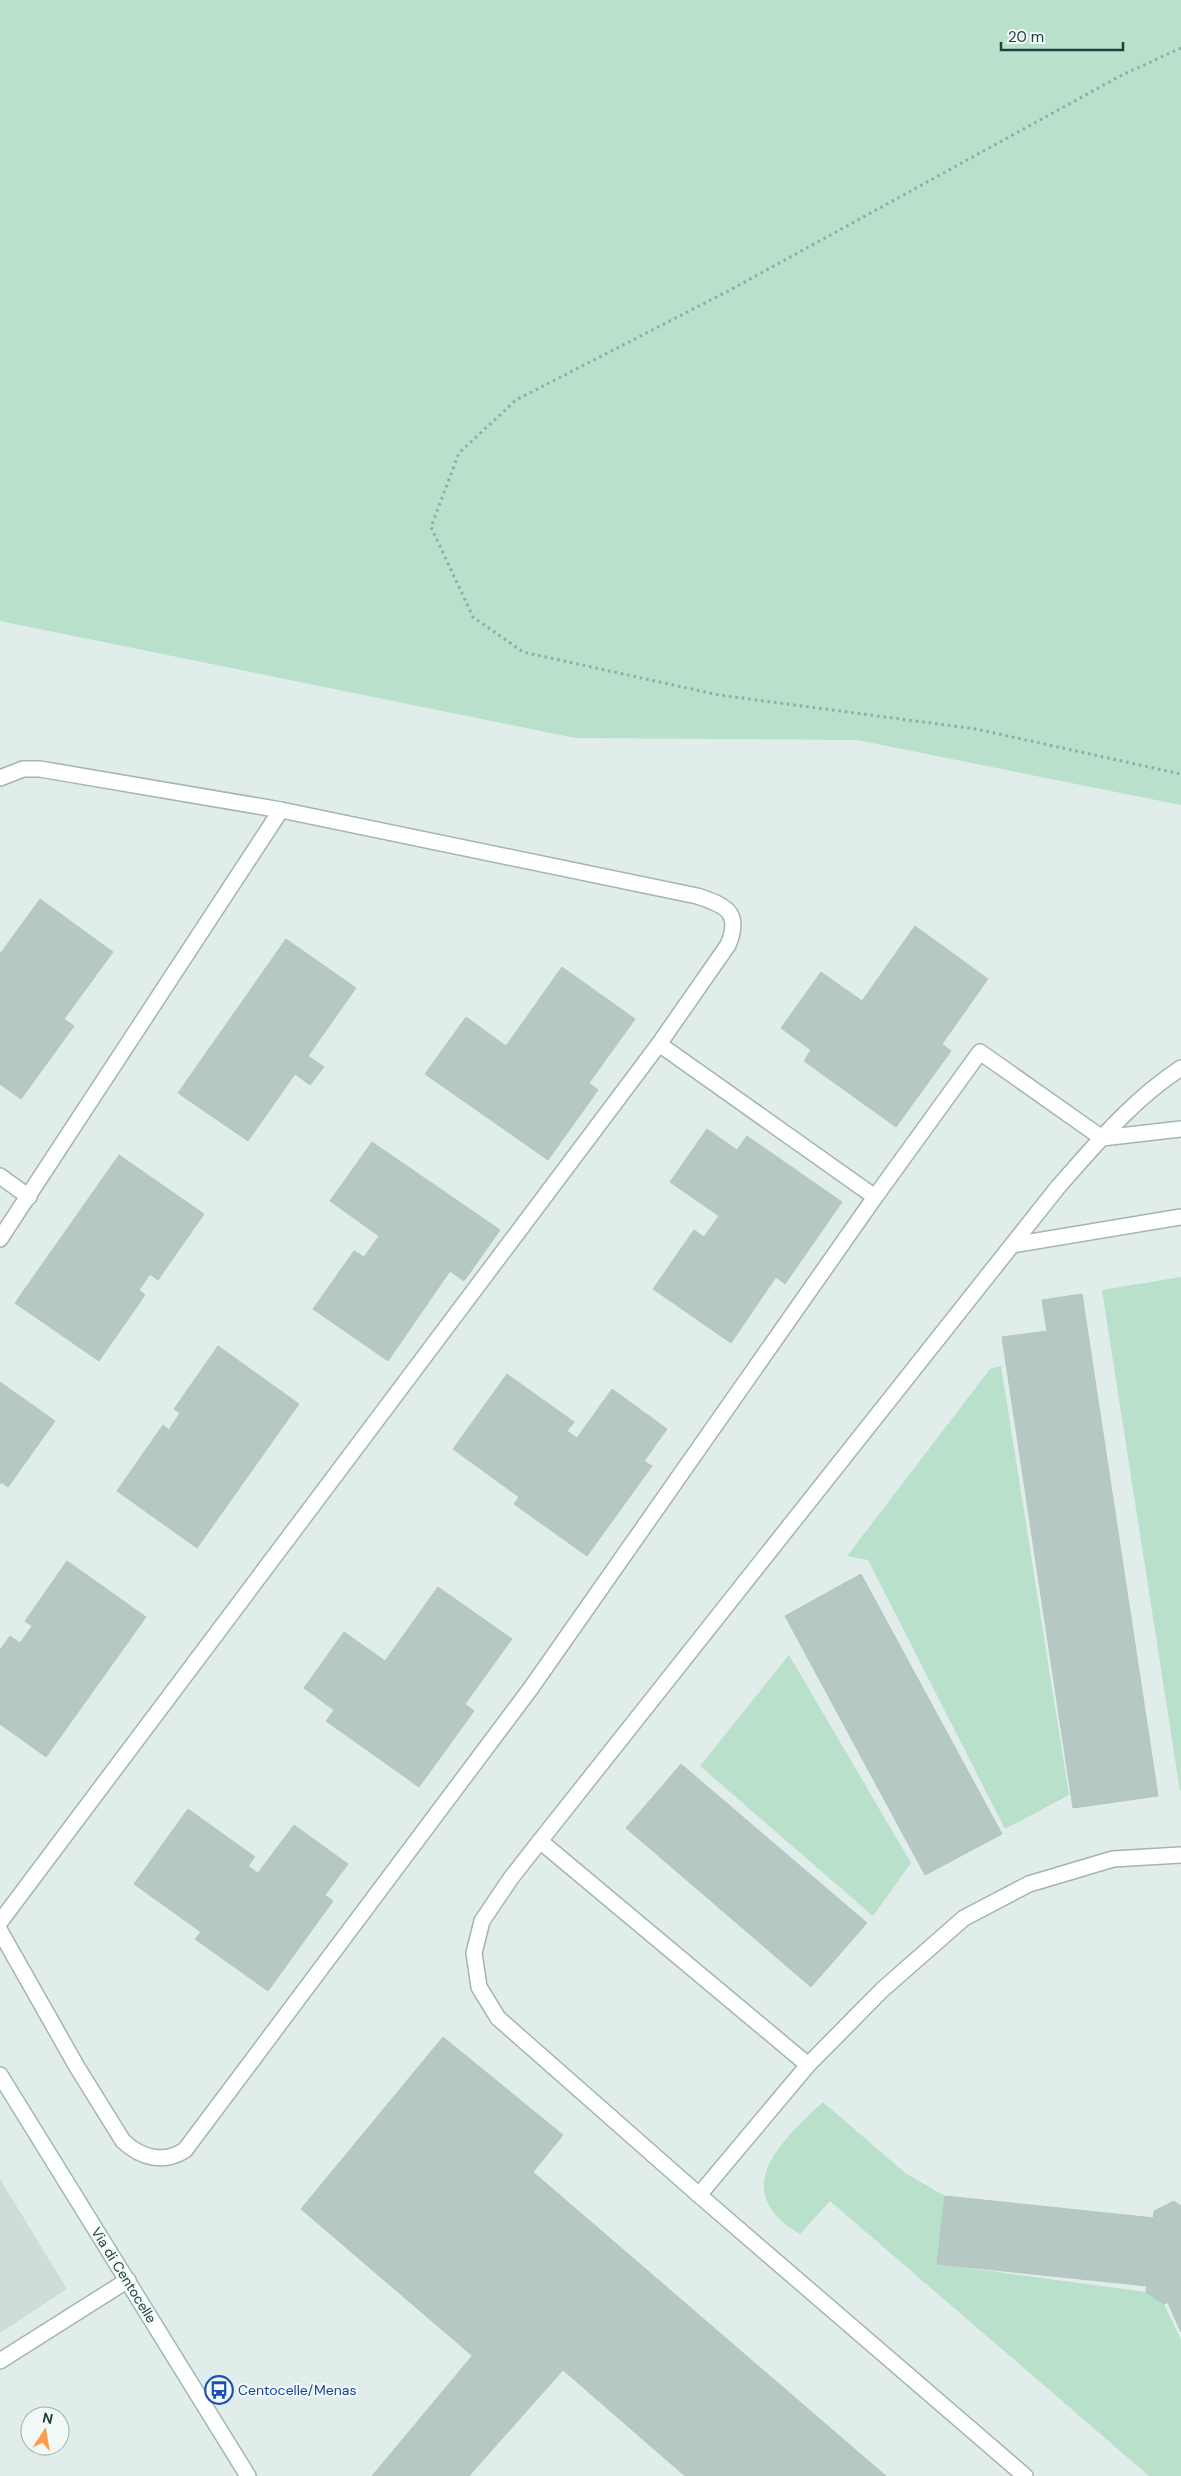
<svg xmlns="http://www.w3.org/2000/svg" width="1181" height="2476" viewBox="0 0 1181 2476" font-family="'DM Sans',sans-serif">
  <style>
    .built { fill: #cfddd9 }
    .green { fill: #b8e0cb }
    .building { fill: #b6c8c3; stroke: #b2c7c2 }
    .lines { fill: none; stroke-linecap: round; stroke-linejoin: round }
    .lane-casing { stroke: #a3b5b3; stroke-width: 18 }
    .street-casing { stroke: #a3b5b3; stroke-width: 18 }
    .secondary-casing { stroke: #9eb9b5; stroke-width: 18 }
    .path { stroke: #7eb3ad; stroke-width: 3; stroke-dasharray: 2.5 4; stroke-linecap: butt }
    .lane { stroke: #fff; stroke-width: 15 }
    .street { stroke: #fff; stroke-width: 15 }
    .secondary { stroke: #fff; stroke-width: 15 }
    .labels { text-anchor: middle; stroke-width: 4; stroke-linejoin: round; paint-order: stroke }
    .street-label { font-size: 14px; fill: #203f3d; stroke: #f1f9f7 }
    .transit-label { font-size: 14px; fill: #164399; stroke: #f1f9f7; text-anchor: start }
  </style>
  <rect width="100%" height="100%" fill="#e1edea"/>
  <polygon class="built" points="0,2179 67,2289 0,2333"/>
  <g class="green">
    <polygon points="0,0 1181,0 1181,805 857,740 575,738 0,621"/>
    <polygon points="1181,1277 1181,1790 1180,1791 1102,1290"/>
    <polygon points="1001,1366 1069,1795 1005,1829 868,1560 847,1556 990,1369"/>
    <polygon points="789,1655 911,1863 873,1916 700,1766"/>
    <path d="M823 2102 905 2173 945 2196 938 2264 1146 2292 1164 2304 1181 2340V2476H1149L830 2201 800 2234C726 2190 782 2141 823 2102Z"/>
  </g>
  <g class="building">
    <polygon points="40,899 113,952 64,1019 74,1026 21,1099 0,1084 0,954"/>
    <polygon points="915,926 988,979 942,1044 951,1051 896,1127 804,1061 811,1050 781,1028 821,972 862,1001"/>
    <polygon points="286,939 356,988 308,1056 324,1067 310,1085 295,1074 248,1141 178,1093"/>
    <polygon points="562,967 635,1019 589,1083 598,1090 548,1160 425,1074 466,1017 506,1046"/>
    <polygon points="707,1129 737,1150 747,1136 842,1202 785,1284 776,1277 731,1343 653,1289 694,1230 704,1237 719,1216 670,1182"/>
    <polygon points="372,1142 500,1230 464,1281 450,1271 388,1361 313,1309 354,1251 364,1257 379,1236 330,1201"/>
    <polygon points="119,1155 204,1214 158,1280 150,1274 139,1290 145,1295 99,1361 15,1303"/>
    <polygon points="1082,1294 1158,1796 1073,1808 1002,1337 1047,1331 1042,1300"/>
    <polygon points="218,1346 299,1404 197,1548 117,1491 163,1425 169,1430 180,1413 174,1409"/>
    <polygon points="507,1374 574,1422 567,1431 577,1438 612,1389 667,1429 644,1461 652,1466 587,1556 514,1504 519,1497 453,1449"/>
    <polygon points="0,1382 55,1421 8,1487 1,1482 0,1484"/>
    <polygon points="67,1561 146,1617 46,1757 0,1724 0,1650 10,1636 20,1643 32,1626 25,1621"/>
    <polygon points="861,1574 1002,1834 925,1875 785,1616"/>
    <polygon points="438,1587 512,1639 465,1704 474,1711 419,1787 326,1721 334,1710 304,1688 344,1632 385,1661"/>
    <polygon points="681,1764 867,1923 811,1987 626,1828"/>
    <polygon points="188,1809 255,1857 248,1866 258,1873 294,1825 348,1864 325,1895 333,1901 268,1991 195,1939 201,1932 134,1884"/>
    <polygon points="443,2037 563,2135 533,2172 886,2476 685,2476 563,2370 531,2406 301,2209"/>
    <polygon points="945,2196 1154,2218 1147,2286 937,2264"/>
    <polygon points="1174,2201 1181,2206 1181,2297 1164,2304 1146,2292 1154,2211"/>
    <polygon points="1181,2297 1181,2332 1168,2303"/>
    <polygon points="472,2356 531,2406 469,2476 372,2476"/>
  </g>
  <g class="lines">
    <defs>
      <g id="lane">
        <path d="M0 778 23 769H40L281 810 697 896C725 905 742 912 728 945L659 1044"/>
        <polyline points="0,1176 29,1197"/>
        <polyline points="875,1197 980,1052 1102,1138 1181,1129"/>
        <polyline points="0,1239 281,810"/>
        <polyline points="1012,1245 1181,1217"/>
        <path d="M540 1841 1058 1187C1098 1142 1131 1101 1181 1068"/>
        <path d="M0 1922 659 1044 875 1197 531 1688 185 2150C164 2164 141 2158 123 2141L77 2067 0 1931"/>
        <polyline points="808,2065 540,1841 511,1878 482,1921 474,1953 479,1987 498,2018 699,2195 808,2065 882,1990 964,1918 1029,1884 1113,1859 1181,1855"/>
        <polyline points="699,2195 1025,2476"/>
      </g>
      <polyline id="street" points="0,2361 128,2280"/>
      <polyline id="secondary" points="0,2075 248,2476"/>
    </defs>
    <use href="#lane" class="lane-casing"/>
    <use href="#street" class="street-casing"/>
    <use href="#secondary" class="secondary-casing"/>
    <polyline class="path" points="1181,48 1122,75 732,289 516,400 459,453 431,527 473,617 523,652 719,695 976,729 1181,774"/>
    <use href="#lane" class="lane"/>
    <use href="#street" class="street"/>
    <use href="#secondary" class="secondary"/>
  </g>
  <defs>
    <symbol id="bus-ring" viewBox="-11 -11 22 22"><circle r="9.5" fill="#f1f9f7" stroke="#1a4fb4" stroke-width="1.5"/><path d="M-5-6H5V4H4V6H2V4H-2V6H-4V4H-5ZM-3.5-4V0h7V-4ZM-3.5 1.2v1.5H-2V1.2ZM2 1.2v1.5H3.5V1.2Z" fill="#1a4fb4"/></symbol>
  </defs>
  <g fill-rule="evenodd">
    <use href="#bus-ring" x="203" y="2374" width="32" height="32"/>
  </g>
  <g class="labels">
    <g class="street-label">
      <text transform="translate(124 2275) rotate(58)" y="5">Via di Centocelle</text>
    </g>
    <g class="transit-label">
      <text x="238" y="2395">Centocelle/Menas</text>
    </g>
  </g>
  <g transform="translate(45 2431) rotate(12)"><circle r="24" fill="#f1f9f7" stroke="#9dafad"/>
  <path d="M0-4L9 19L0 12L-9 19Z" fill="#fd9d4e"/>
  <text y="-8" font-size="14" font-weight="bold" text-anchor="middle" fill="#203f3d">N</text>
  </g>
  <path d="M1001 42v8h122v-8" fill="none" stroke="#203f3d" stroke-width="2.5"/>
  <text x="1008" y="42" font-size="15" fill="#203f3d" stroke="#f1f9f7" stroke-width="4" paint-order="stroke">20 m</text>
</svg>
